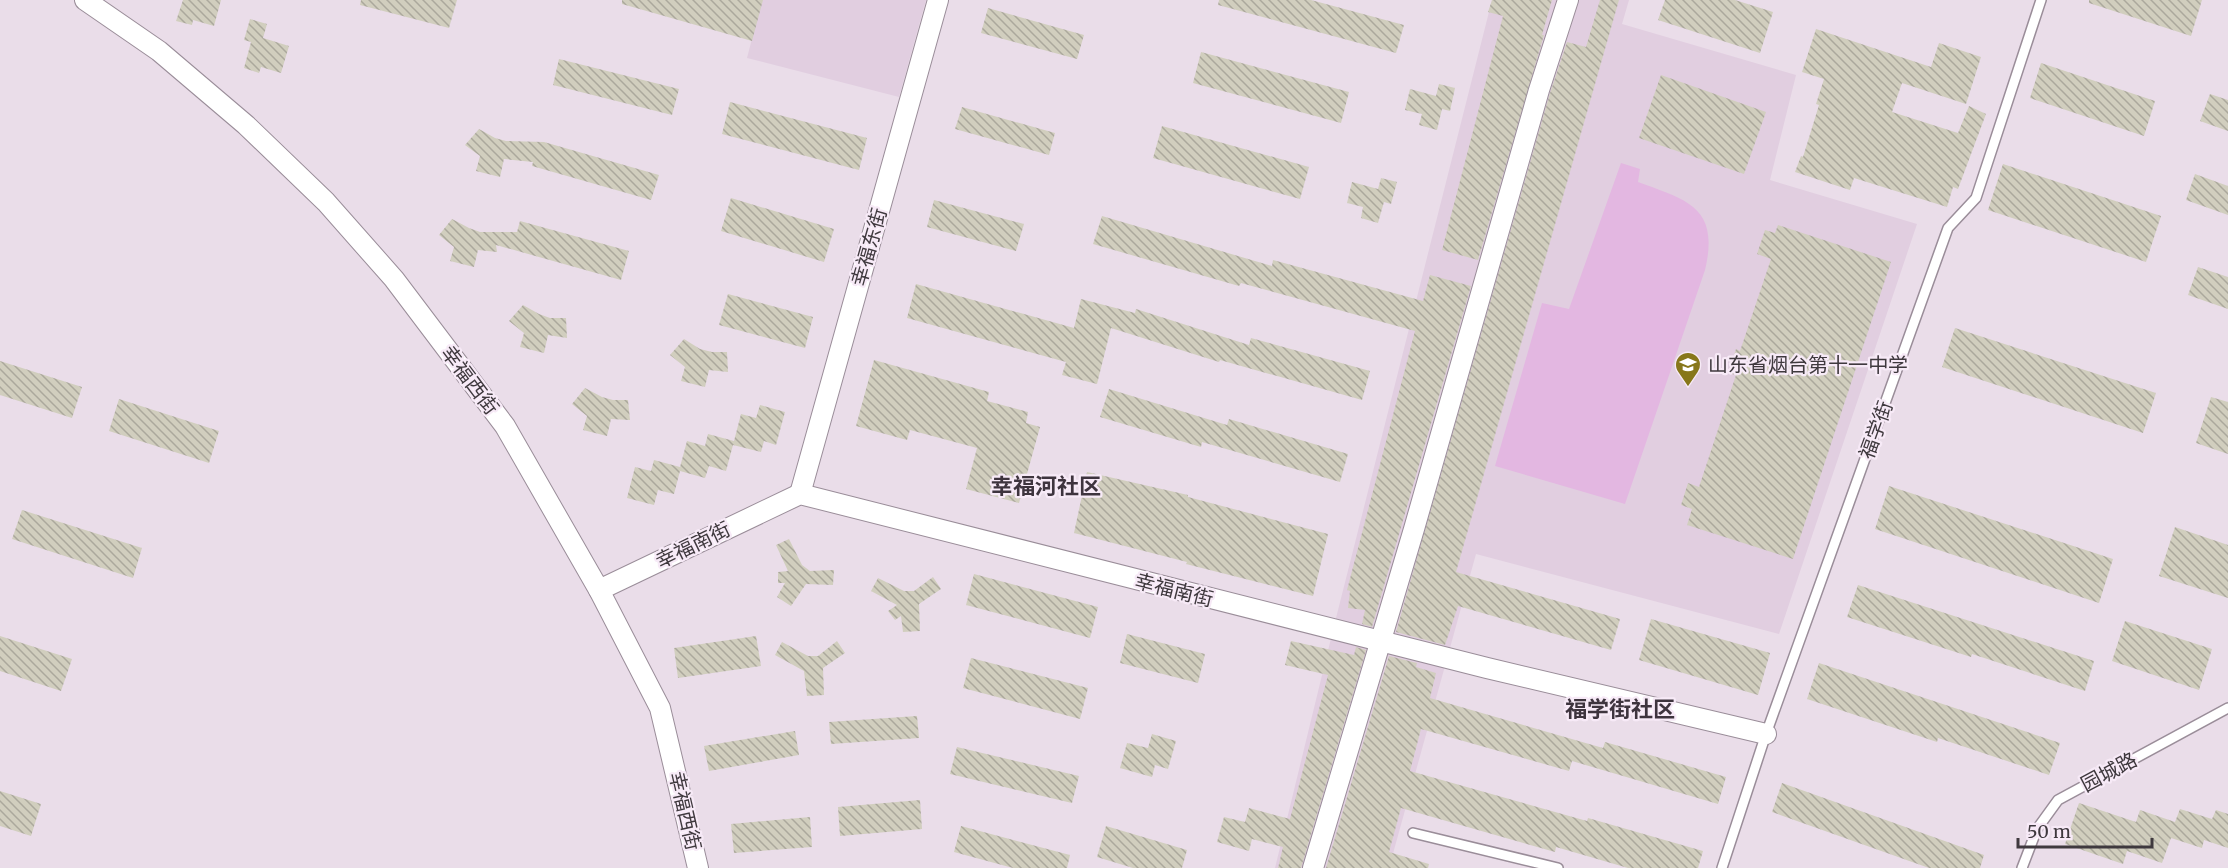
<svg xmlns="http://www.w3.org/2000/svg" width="2228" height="868" viewBox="0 0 2228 868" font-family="Merriweather,'Noto Sans SC',serif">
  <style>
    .built { fill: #e1cee0 }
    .pitch { fill: #e3b7e1 }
    .building { fill: url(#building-back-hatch) }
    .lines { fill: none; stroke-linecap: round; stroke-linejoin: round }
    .lane-casing { stroke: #9a8d99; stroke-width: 12 }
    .street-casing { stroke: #9a8d99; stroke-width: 22 }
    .lane { stroke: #fff; stroke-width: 9 }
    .street { stroke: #fff; stroke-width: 20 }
    .labels { text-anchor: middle; stroke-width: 4.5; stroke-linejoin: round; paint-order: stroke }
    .street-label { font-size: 20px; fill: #3f393e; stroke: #f7eaf7 }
    .poi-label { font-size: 20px; fill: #3f393e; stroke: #f7eaf7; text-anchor: start }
    .quarter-label { font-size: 22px; font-weight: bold; fill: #3e343e; stroke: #f7eaf7 }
  </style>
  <defs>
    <pattern id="building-back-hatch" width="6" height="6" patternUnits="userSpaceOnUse" patternTransform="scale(1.5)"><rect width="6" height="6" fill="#d1cebe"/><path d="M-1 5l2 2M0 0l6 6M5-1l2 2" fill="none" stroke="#aba89c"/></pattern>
  </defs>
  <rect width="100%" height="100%" fill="#eadde9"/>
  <g class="built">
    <polygon points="762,0 926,0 899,97 747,58"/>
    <polygon points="1492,0 1629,0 1622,24 1796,75 1770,180 1917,224 1779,634 1476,554 1389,868 1275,868 1334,626"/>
  </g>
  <path class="pitch" d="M1621 163 1640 169 1638 182C1687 200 1720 207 1705 270L1625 504 1495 466 1542 303 1569 309Z"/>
  <g class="building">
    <polygon points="183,0 221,0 214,26 193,20 192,25 176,21"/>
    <polygon points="361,0 457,0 449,28 360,5"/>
    <polygon points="622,0 763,0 752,41 622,4"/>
    <polygon points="1219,0 1311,0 1404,25 1396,53 1218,5"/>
    <polygon points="1492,0 1552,0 1542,35 1544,35 1478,260 1442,250 1503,16 1488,12"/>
    <polygon points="1600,0 1619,0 1456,572 1620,619 1611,650 1458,606 1445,645 1396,632 1550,93 1567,42 1586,47"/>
    <polygon points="1665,0 1735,0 1773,12 1760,53 1658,20"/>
    <polygon points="2089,0 2202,0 2191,36 2089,3"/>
    <polygon points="988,8 1084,35 1077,59 981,33"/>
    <polygon points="250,19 267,24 263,38 289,46 281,73 261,67 259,73 244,68 251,42 244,40"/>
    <polygon points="1816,29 1931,67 1939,43 1981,57 1966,104 1902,83 1892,112 1958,133 1969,106 1986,114 1958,189 1953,187 1947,207 1854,178 1850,190 1795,172 1801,156 1803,157 1819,105 1816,104 1824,79 1802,72"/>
    <polygon points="1201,52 1349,92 1341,123 1193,83"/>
    <polygon points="559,59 679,89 672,115 553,85"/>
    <polygon points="2041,63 2155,101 2144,136 2030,98"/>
    <polygon points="1661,75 1766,112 1744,174 1639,138"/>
    <polygon points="1439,84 1455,88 1450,111 1442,109 1437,130 1419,125 1422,114 1405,110 1410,89 1436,96"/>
    <polygon points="2210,94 2228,100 2228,131 2200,121"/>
    <polygon points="730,102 867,138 859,170 722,134"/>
    <polygon points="962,107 1055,133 1049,155 955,129"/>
    <polygon points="1162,126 1309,167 1300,199 1153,158"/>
    <polygon points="479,129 495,138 506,141 544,142 659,175 651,200 532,166 533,162 504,159 500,177 476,171 480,156 465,145"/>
    <polygon points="2003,164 2161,216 2146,262 1988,210"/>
    <polygon points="2195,174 2228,186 2228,215 2186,200"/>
    <polygon points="1381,178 1397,182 1391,204 1384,202 1378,223 1361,218 1363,207 1347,203 1352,182 1378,189"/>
    <polygon points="731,198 834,229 824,262 721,231"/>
    <polygon points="934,200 1024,224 1016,251 927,227"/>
    <polygon points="1102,216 1272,266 1273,260 1423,301 1430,275 1471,286 1372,627 1362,624 1365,610 1348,608 1350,591 1347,590 1415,331 1241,283 1239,286 1093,244"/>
    <polygon points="452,219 469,228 480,232 517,232 520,221 629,251 621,280 496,245 497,252 478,250 474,267 450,261 454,247 439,235"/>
    <polygon points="1778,225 1891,262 1793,559 1687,525 1692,509 1681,505 1688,483 1699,487 1736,375 1728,373 1736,349 1740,351 1771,259 1757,254 1765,230 1775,233"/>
    <polygon points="2198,267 2228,277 2228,309 2188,295"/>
    <polygon points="916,284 1074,328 1081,299 1135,313 1136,309 1249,345 1251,338 1370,371 1362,400 1220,360 1219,362 1111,328 1097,384 1062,375 1066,362 907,318"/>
    <polygon points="728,294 813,317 805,348 719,325"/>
    <polygon points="523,305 539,314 550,318 566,318 567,338 548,335 544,353 520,347 524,333 509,321"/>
    <polygon points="1955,328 2156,393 2143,433 1942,367"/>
    <polygon points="684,339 700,349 712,352 727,352 728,372 709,370 705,387 681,381 685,367 670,355"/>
    <polygon points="874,360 989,392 987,401 1028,412 1026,423 1040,427 1019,503 966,489 977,448 910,430 907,440 856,426"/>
    <polygon points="0,361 82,387 72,418 0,395"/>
    <polygon points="585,388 602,397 613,400 628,400 630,420 611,419 607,436 583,430 587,416 572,404"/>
    <polygon points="1109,389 1227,425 1229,419 1348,454 1340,482 1202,442 1201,447 1100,417"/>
    <polygon points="2211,397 2228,402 2228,454 2196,443"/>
    <polygon points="119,399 219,431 209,463 109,431"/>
    <polygon points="760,405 785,412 776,445 764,441 761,452 733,445 726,471 709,466 705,478 680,471 674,494 658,490 654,505 627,498 635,467 651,471 654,460 680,467 687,441 705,446 708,434 734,441 741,414 756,418"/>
    <polygon points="1087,472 1188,495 1188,497 1328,534 1313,596 1186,564 1187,562 1074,533"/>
    <polygon points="1889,486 2113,559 2099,603 1875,529"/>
    <polygon points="22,510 142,548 133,578 12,539"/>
    <polygon points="2175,527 2228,545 2228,598 2159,576"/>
    <polygon points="789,539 802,565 810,571 834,570 833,585 806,584 791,606 777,597 785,583 778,583 778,572 788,571 776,545"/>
    <polygon points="974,574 1098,607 1090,638 966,605"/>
    <polygon points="933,577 941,589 919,604 920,631 903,632 901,616 895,620 888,611 897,605 871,591 878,578 904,591 914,591"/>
    <polygon points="1858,585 2094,661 2085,691 1972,654 1971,657 1847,617"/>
    <polygon points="1651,619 1770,653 1758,695 1639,660"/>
    <polygon points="2125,621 2212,649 2199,690 2112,661"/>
    <polygon points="1127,634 1205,654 1198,683 1120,663"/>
    <polygon points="0,636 72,659 61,691 0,671"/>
    <polygon points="756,636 761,666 678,678 674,648"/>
    <polygon points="837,641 845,653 823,668 824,695 807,696 804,671 775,655 782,642 808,656 818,656"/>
    <polygon points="1291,641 1354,655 1356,647 1366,650 1301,868 1278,868 1283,847 1252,839 1249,851 1217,842 1224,817 1245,822 1249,808 1290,819 1328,675 1285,665"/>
    <polygon points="1389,656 1417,663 1416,667 1436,673 1430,698 1603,748 1605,742 1726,777 1718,804 1572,761 1569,771 1421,729 1410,771 1587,821 1588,818 1703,851 1698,868 1628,868 1556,847 1555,852 1401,808 1389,852 1429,864 1428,868 1326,868"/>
    <polygon points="971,658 1088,688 1080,719 963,688"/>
    <polygon points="1819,663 2060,743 2049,775 1938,738 1937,742 1807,699"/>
    <polygon points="917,716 919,738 831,744 829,722"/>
    <polygon points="795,731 799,755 709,771 704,746"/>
    <polygon points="1152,734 1176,741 1168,769 1155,765 1152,777 1120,768 1127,743 1148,748"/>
    <polygon points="957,747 1079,776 1072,803 950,774"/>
    <polygon points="1782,783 1984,855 1980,868 1929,868 1772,812"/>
    <polygon points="0,791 41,804 31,836 0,826"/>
    <polygon points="920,800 922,829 840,836 838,807"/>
    <polygon points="2079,803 2136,822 2140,810 2175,822 2180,809 2212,819 2216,810 2228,814 2228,848 2204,840 2202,848 2171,838 2162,863 2127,851 2123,864 2065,844"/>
    <polygon points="810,817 812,847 734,853 731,824"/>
    <polygon points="961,826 1070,855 1067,868 1013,868 954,852"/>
    <polygon points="1106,826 1187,850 1182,868 1133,868 1097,857"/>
  </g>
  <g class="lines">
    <defs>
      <g id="lane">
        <polyline points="1413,833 1558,868"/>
        <polyline points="1722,868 1766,734 1948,228 1976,198 2041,0"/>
        <polyline points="2022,868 2037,829 2058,800 2228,708"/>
      </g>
      <g id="street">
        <polyline points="85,0 159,51 246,125 326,202 394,279 505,426 599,590 660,708 698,868"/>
        <polyline points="800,494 938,0"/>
        <polyline points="599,590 800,494 1487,668 1766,734"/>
        <polyline points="1313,868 1414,529 1539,90 1568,0"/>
      </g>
    </defs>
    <use href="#lane" class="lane-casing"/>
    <use href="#street" class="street-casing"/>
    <use href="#lane" class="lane"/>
    <use href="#street" class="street"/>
  </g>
  <defs>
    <symbol id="school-pin" viewBox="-11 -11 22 30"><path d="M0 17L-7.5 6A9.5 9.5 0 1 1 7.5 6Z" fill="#87771a" stroke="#f7eaf7"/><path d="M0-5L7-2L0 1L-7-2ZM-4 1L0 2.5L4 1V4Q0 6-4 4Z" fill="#fff"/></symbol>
  </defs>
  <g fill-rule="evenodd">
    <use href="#school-pin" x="1673" y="350" width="30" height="40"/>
  </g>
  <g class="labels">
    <g class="street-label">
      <text transform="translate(869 247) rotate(-74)" y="7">幸福东街</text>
      <text transform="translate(470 380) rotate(53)" y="7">幸福西街</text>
      <text transform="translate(1876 430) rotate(-70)" y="7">福学街</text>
      <text transform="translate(693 545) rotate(-26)" y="7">幸福南街</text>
      <text transform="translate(1174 590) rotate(14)" y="7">幸福南街</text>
      <text transform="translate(2109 772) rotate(-28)" y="7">园城路</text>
      <text transform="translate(685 811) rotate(77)" y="7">幸福西街</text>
    </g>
    <g class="poi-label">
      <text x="1708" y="372">山东省烟台第十一中学</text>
    </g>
    <g class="quarter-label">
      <text x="1046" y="494">幸福河社区</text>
      <text x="1620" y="717">福学街社区</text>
    </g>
  </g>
  <path d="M2018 838v9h134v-9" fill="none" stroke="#3f393e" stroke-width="3"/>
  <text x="2027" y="838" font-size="18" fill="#3f393e" stroke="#f7eaf7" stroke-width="4.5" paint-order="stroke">50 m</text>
</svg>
